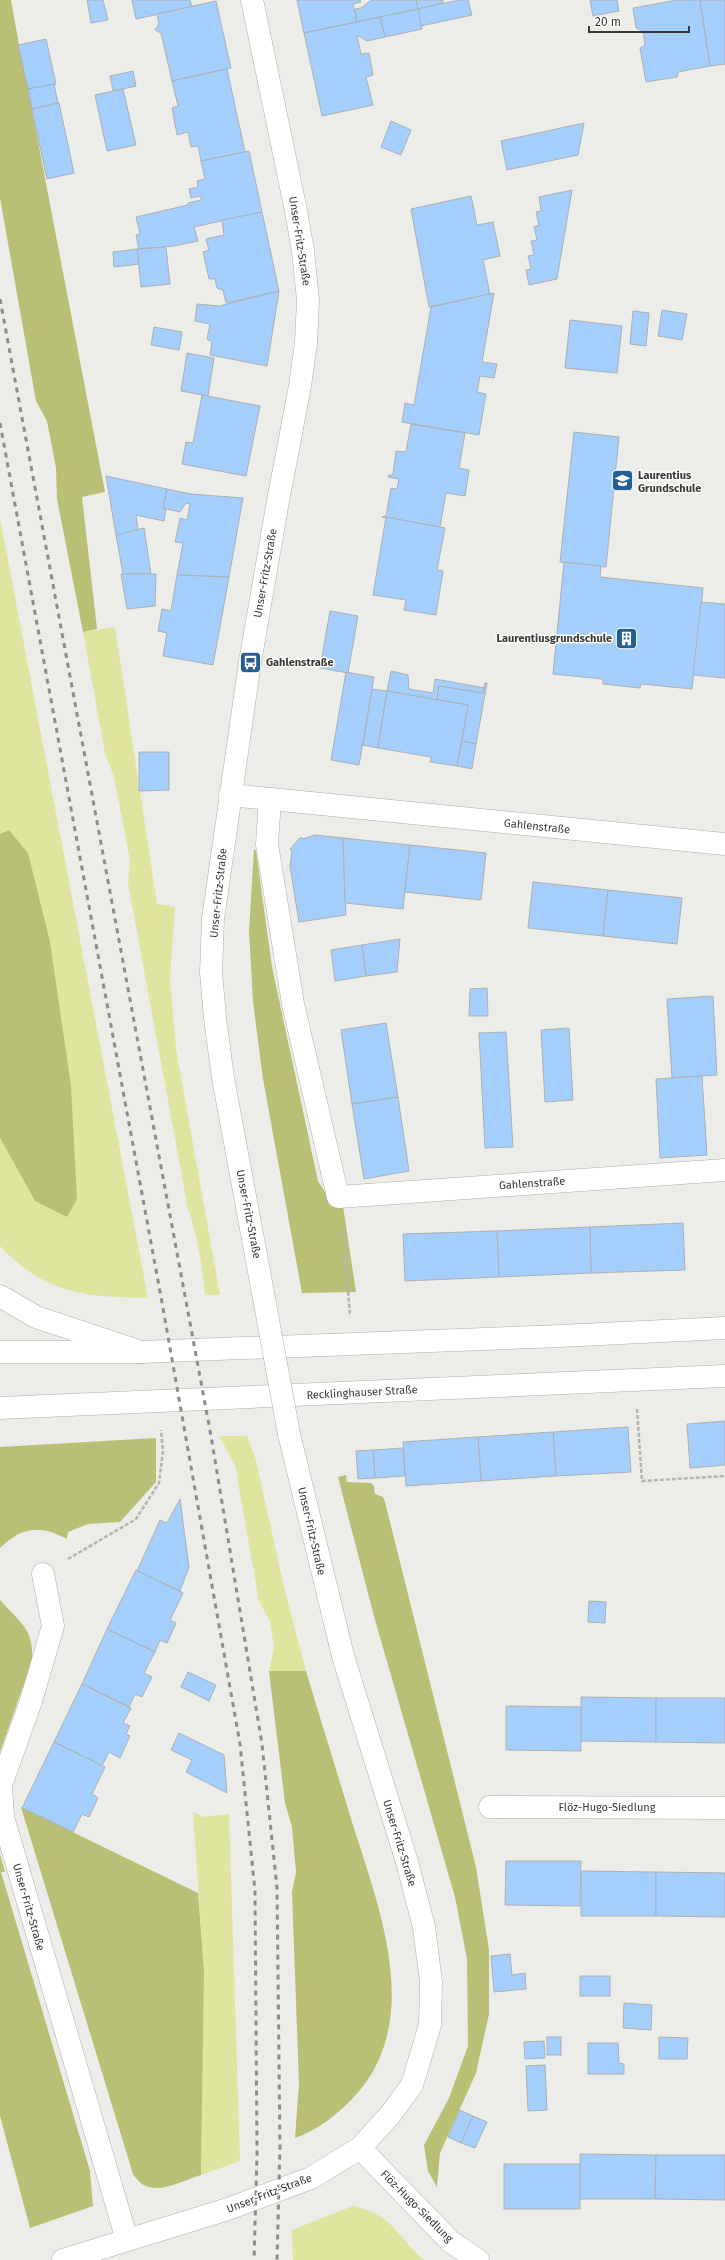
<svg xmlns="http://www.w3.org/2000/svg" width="725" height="2260" viewBox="0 0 725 2260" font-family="'Fira Sans',sans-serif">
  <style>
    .green { fill: #dfe49f }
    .forest { fill: #b9bf74 }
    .building { fill: #a4cefb; stroke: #aeb0b3 }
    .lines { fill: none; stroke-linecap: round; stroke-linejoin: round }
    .minor-casing { stroke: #adaeaa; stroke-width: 23 }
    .secondary-casing { stroke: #adaeaa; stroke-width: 23 }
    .motorway-casing { stroke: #adaeaa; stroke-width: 23 }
    .path { stroke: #b3b4b1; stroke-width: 2.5; stroke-dasharray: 4 2; stroke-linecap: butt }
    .minor { stroke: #fff; stroke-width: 22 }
    .secondary { stroke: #fff; stroke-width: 22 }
    .motorway { stroke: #fff; stroke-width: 22 }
    .rail { stroke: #8d8d8a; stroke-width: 3; stroke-dasharray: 5 5; stroke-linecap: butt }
    .minor-bridge-casing { stroke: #adaeaa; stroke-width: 23; stroke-linecap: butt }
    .minor-bridge { stroke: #fff; stroke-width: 22 }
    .labels { text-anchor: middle; stroke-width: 3; stroke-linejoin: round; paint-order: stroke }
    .street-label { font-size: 11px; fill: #383836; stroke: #fffffe }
    .poi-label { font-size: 11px; font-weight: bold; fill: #383836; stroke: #fffffe; text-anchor: start }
  </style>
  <rect width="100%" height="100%" fill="#ecede9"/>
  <g class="green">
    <path d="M0 518 148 1298C86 1297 45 1294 0 1246V1138L35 1201 9 830 0 834Z"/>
    <path d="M115 627 157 904 175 907 170 978 176 1049 220 1295H205C202 1266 198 1237 188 1209L128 883 130 860 114 777 105 753 83 632Z"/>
    <polygon points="219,1436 247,1436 255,1457 285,1591 306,1671 269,1671 274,1647 270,1622 259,1601 235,1465"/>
    <polygon points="193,1812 203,1817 229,1814 240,2161 201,2175 204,1971"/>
    <path d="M353 2206C393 2214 396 2236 424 2260H293L292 2230Z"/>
  </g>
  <g class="forest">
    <polygon points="0,0 11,0 19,45 18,45 28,89 105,492 82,497 97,629 83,632 57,499 56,468 47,421 36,401 0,198"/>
    <polygon points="9,830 28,853 50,942 71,1086 77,1199 67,1217 35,1201 0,1138 0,834"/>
    <polygon points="254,849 256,851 272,967 318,1181 328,1197 343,1206 356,1292 302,1293 263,1079 253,1002 249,931"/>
    <path d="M156 1438V1482L120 1522 88 1524 68 1532 67 1539C40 1524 21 1527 0 1548V1447Z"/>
    <polygon points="346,1475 347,1482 371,1483 374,1486 375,1494 383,1497 385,1502 476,1867 489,1950 489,2014 476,2073 440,2153 437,2187 428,2171 424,2145 449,2098 468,2046 467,1959 455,1897 375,1620 338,1477"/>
    <path d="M0 1600C20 1623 34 1628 32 1661L0 1752Z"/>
    <path d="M269 1671H306C321 1721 337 1772 352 1822 379 1908 426 2023 352 2099 337 2115 316 2131 295 2138L299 2083 292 1892 296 1872 292 1827 285 1803Z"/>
    <path d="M21 1807 198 1893 204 1971 201 2175C178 2182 149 2201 133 2174Z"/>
    <polygon points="0,1854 5,1872 1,1872 90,2171 93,2206 30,2228 0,2116"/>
  </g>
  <g class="building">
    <polygon points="87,0 103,0 108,20 91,23"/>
    <polygon points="132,0 190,0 192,7 136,19"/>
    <polygon points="297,0 360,0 361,2 353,4 357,22 304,33"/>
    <polygon points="371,0 416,0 418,9 357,22 355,9 361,8"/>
    <polygon points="416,0 443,0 443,3 418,9"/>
    <polygon points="459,0 468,0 472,15 421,26 418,9"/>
    <polygon points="590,0 617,0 619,11 593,16"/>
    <polygon points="677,0 700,0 710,66 678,72 677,77 646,82 640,48 645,45 643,31 636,28 633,8"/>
    <polygon points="700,0 725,0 725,64 710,66"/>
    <polygon points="216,1 231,68 172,81 161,33 155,30 159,24 157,14"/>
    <polygon points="418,9 422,29 385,37 380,17"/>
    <polygon points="380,17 385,37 367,41 357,35 361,54 369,53 373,75 366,77 373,105 322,116 304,33"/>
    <polygon points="46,39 56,84 28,89 18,45"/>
    <polygon points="227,69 245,152 201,161 198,146 191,147 188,132 177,135 172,108 178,106 172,81"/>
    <polygon points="133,71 136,86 113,91 110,76"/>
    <polygon points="54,84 58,103 32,109 28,89"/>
    <polygon points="123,89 136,145 107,151 95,95"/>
    <polygon points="59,103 74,173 47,179 32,109"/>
    <polygon points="391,121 411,130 401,155 381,147"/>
    <polygon points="584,123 578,155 507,170 501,141"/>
    <polygon points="249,151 262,212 194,227 198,241 174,246 139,249 136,235 140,234 136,217 188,205 188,203 201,200 201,196 191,198 189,189 198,187 197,181 205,179 201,161"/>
    <polygon points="572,190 557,279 529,285 526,270 531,269 528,256 534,255 531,241 537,240 534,227 539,225 536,212 541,211 539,197"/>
    <polygon points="471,196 477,225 493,222 500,256 483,260 490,294 429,307 411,209"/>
    <polygon points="262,212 279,291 226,303 223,290 217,288 215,279 209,279 203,252 209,250 206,239 224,235 222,220"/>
    <polygon points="166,247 170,284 141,287 137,249"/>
    <polygon points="137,249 139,264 114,267 113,252"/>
    <polygon points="279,291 267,366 210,355 212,342 207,339 210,324 195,321 197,304 219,306"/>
    <polygon points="494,293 482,362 497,364 494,378 480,376 477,392 486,394 479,435 402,422 405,403 414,405 431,307"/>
    <polygon points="662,310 687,314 682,340 658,336"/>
    <polygon points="633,311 649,313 646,346 630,344"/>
    <polygon points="570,320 622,326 617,373 565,368"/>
    <polygon points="154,327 182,332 179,350 151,345"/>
    <polygon points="187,353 214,358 208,396 181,391"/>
    <polygon points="202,395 260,406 246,476 182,464 186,442 193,443"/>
    <polygon points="411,424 465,433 459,468 469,470 465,496 446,493 440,527 382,517 386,516 391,488 397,489 399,479 388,477 389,475 393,475 396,451 406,452"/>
    <polygon points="574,432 619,437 606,567 560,562"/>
    <polygon points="106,476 167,489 163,508 166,509 164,521 136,515 138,531 116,535"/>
    <polygon points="167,489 191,494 243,498 229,577 177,575 183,543 175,542 180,518 187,520 190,504 186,503 180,512 163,508"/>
    <polygon points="386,517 445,528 437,570 443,571 436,615 404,610 406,600 373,595"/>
    <polygon points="144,528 151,574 123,574 116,535"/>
    <polygon points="564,562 601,566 600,577 703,588 692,689 641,684 640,688 603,684 603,679 553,674"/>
    <polygon points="121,574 156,574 155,606 127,609"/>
    <polygon points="177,575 229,577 213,665 163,656 167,633 158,631 162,609 171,611"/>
    <polygon points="701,602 725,604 725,678 693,675"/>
    <polygon points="330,611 358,616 348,673 320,668"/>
    <polygon points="391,671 408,675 409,689 433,693 435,679 485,688 483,693 439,686 437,700 387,691"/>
    <polygon points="346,672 374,677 359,765 331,760"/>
    <polygon points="485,683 487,683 476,744 462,741 468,705 437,700 439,686 483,693"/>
    <polygon points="372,689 387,691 378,748 363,745"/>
    <polygon points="387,691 468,705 457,766 430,762 431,757 378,748"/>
    <polygon points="462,741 476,744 472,769 457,766"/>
    <polygon points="139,752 169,752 169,790 139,791"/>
    <polygon points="315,835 343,838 346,915 299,922 290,866 292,850 290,849 301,837 302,839"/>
    <polygon points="343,838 410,845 403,909 345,903"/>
    <polygon points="410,845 486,853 481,900 405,892"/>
    <polygon points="533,882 608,890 603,936 528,928"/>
    <polygon points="608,890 682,898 677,944 603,936"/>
    <polygon points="400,939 397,972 366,976 362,945"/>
    <polygon points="362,945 366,976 335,981 331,950"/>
    <polygon points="487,988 488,1016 469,1016 470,989"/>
    <polygon points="713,996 717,1075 672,1078 667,999"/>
    <polygon points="386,1023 398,1097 352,1104 341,1030"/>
    <polygon points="569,1028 573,1100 545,1102 541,1030"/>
    <polygon points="506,1032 513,1147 485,1148 479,1033"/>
    <polygon points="702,1076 707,1155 660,1158 656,1079"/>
    <polygon points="398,1097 409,1171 364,1179 352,1104"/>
    <polygon points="683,1223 685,1270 591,1273 590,1227"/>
    <polygon points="590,1227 591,1273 499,1277 497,1231"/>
    <polygon points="497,1231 499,1277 405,1281 403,1234"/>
    <polygon points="725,1421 725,1465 690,1468 687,1424"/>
    <polygon points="628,1427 631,1472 556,1476 553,1432"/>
    <polygon points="553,1432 556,1476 481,1481 478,1437"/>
    <polygon points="478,1437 481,1481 406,1486 403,1442"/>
    <polygon points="403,1448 405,1476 375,1478 373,1450"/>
    <polygon points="373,1450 375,1478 358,1479 356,1451"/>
    <polygon points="180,1499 189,1567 180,1591 137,1571 160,1520 167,1523"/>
    <polygon points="136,1570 183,1593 170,1620 176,1623 167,1643 160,1640 155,1652 107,1629"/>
    <polygon points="589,1601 606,1602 605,1623 588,1622"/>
    <polygon points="107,1629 155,1652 144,1673 152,1677 142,1697 135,1694 129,1707 82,1684"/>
    <polygon points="188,1672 216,1685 209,1701 181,1687"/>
    <polygon points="82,1684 131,1708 123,1723 130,1726 126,1734 130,1736 120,1758 109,1752 102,1766 54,1742"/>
    <polygon points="581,1697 656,1698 656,1742 581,1741"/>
    <polygon points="656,1698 725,1698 725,1743 656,1742"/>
    <polygon points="506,1706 581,1707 581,1751 506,1750"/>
    <polygon points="179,1733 224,1755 227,1793 186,1772 192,1760 171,1750"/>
    <polygon points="54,1742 105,1767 92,1794 98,1798 89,1817 82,1814 73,1832 22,1808"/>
    <polygon points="506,1861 581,1861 580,1906 505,1905"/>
    <polygon points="581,1871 656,1872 656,1916 581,1916"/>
    <polygon points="656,1872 725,1873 725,1917 656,1916"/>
    <polygon points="510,1954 512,1975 525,1973 526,1989 494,1992 491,1956"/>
    <rect x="580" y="1976" width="30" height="20"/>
    <polygon points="624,2003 652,2005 651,2030 623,2028"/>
    <rect x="547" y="2037" width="14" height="18"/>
    <polygon points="659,2037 688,2038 687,2059 659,2059"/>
    <polygon points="544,2041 545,2058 525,2059 524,2042"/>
    <polygon points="588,2043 618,2043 619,2063 624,2064 624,2074 588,2074"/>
    <polygon points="545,2065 547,2110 528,2111 526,2066"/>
    <polygon points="460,2110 473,2116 461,2143 448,2137"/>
    <polygon points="473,2116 487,2122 475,2148 461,2143"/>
    <polygon points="580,2154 656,2155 655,2199 580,2199"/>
    <polygon points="656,2155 725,2155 725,2200 655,2199"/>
    <rect x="504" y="2164" width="76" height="45"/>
  </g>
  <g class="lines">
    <defs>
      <g id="minor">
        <polyline points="252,0 296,211 303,251 308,300 306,343 300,386 278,501 250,662 213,919 211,972 215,1018 223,1078 263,1293"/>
        <polyline points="230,795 725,844"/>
        <polyline points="270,799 267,844 293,1004 338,1197 725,1170"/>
        <polyline points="43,1574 53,1626 31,1701 1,1785 3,1817 127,2240"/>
        <polyline points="490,1807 725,1808"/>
        <polyline points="360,2148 451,2242 478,2260"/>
        <polyline points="63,2260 228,2209 311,2178 360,2148 390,2115 412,2085 430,2025 431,1982 424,1927 407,1862 343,1656 289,1434"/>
      </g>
      <g id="secondary">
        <polyline points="0,1352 141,1352 560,1336 725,1328"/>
        <polyline points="0,1408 725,1376"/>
      </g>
      <polyline id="motorway" points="0,1296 36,1317 141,1352"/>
    </defs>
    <use href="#minor" class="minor-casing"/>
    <use href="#secondary" class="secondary-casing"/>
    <use href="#motorway" class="motorway-casing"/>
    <g class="path">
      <polyline points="343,1226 350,1316"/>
      <polyline points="637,1409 642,1481 725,1476"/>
      <polyline points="68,1559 136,1519 159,1483 163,1451 161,1430"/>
    </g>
    <use href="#minor" class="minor"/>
    <use href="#secondary" class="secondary"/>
    <use href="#motorway" class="motorway"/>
    <g class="rail">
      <polyline points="0,299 211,1436 262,1744 277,1888 280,2146 277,2260"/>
      <polyline points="0,423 161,1297 240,1744 255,1891 257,2154 254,2260"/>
    </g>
    <defs>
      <polyline id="minor-bridge" points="263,1293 289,1434"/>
    </defs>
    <use href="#minor-bridge" class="minor-bridge-casing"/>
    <use href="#minor-bridge" class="minor-bridge"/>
  </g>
  <defs>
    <symbol id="school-square" viewBox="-11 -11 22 22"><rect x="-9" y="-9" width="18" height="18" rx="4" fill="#255e96" stroke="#fffffe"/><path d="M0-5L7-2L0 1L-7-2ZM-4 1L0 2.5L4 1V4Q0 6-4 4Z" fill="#fff"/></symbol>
    <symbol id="building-square" viewBox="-11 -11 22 22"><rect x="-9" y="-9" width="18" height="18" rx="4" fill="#255e96" stroke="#fffffe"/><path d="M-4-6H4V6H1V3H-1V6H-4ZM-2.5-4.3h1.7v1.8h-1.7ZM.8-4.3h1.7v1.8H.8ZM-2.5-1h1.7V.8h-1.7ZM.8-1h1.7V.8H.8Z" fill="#fff"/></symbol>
    <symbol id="bus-square" viewBox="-11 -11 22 22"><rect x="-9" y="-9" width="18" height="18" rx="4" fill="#255e96" stroke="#fffffe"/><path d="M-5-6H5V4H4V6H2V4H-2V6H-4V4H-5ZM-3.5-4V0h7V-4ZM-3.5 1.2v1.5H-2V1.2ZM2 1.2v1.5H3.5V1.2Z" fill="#fff"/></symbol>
  </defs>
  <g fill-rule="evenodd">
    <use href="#school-square" x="610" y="468" width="25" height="25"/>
    <use href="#building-square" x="614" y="626" width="25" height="25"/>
    <use href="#bus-square" x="238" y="650" width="25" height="25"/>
  </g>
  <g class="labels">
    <g class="street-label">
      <text transform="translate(300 241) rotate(81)" y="4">Unser-Fritz-Straße</text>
      <text transform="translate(265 573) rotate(-80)" y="4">Unser-Fritz-Straße</text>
      <text transform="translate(537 826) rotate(6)" y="4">Gahlenstraße</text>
      <text transform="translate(218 893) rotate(-84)" y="4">Unser-Fritz-Straße</text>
      <text transform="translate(532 1183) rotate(-4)" y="4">Gahlenstraße</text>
      <text transform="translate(249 1214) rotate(79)" y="4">Unser-Fritz-Straße</text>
      <text transform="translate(362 1392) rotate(-3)" y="4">Recklinghauser Straße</text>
      <text transform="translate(312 1531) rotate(77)" y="4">Unser-Fritz-Straße</text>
      <text x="607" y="1811">Flöz-Hugo-Siedlung</text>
      <text transform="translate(400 1843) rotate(73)" y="4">Unser-Fritz-Straße</text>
      <text transform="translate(29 1907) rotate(74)" y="4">Unser-Fritz-Straße</text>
      <text transform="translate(269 2193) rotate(-21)" y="4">Unser-Fritz-Straße</text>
      <text transform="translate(417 2206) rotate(45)" y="4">Flöz-Hugo-Siedlung</text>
    </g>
    <g class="poi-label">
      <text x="638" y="479">Laurentius<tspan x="638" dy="13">Grundschule</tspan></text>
      <text x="612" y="642" text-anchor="end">Laurentiusgrundschule</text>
      <text x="266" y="666">Gahlenstraße</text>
    </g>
  </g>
  <path d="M589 26v6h100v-6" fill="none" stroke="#383836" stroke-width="2"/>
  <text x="595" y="26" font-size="12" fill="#383836" stroke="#fffffe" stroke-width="3" paint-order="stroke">20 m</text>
</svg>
